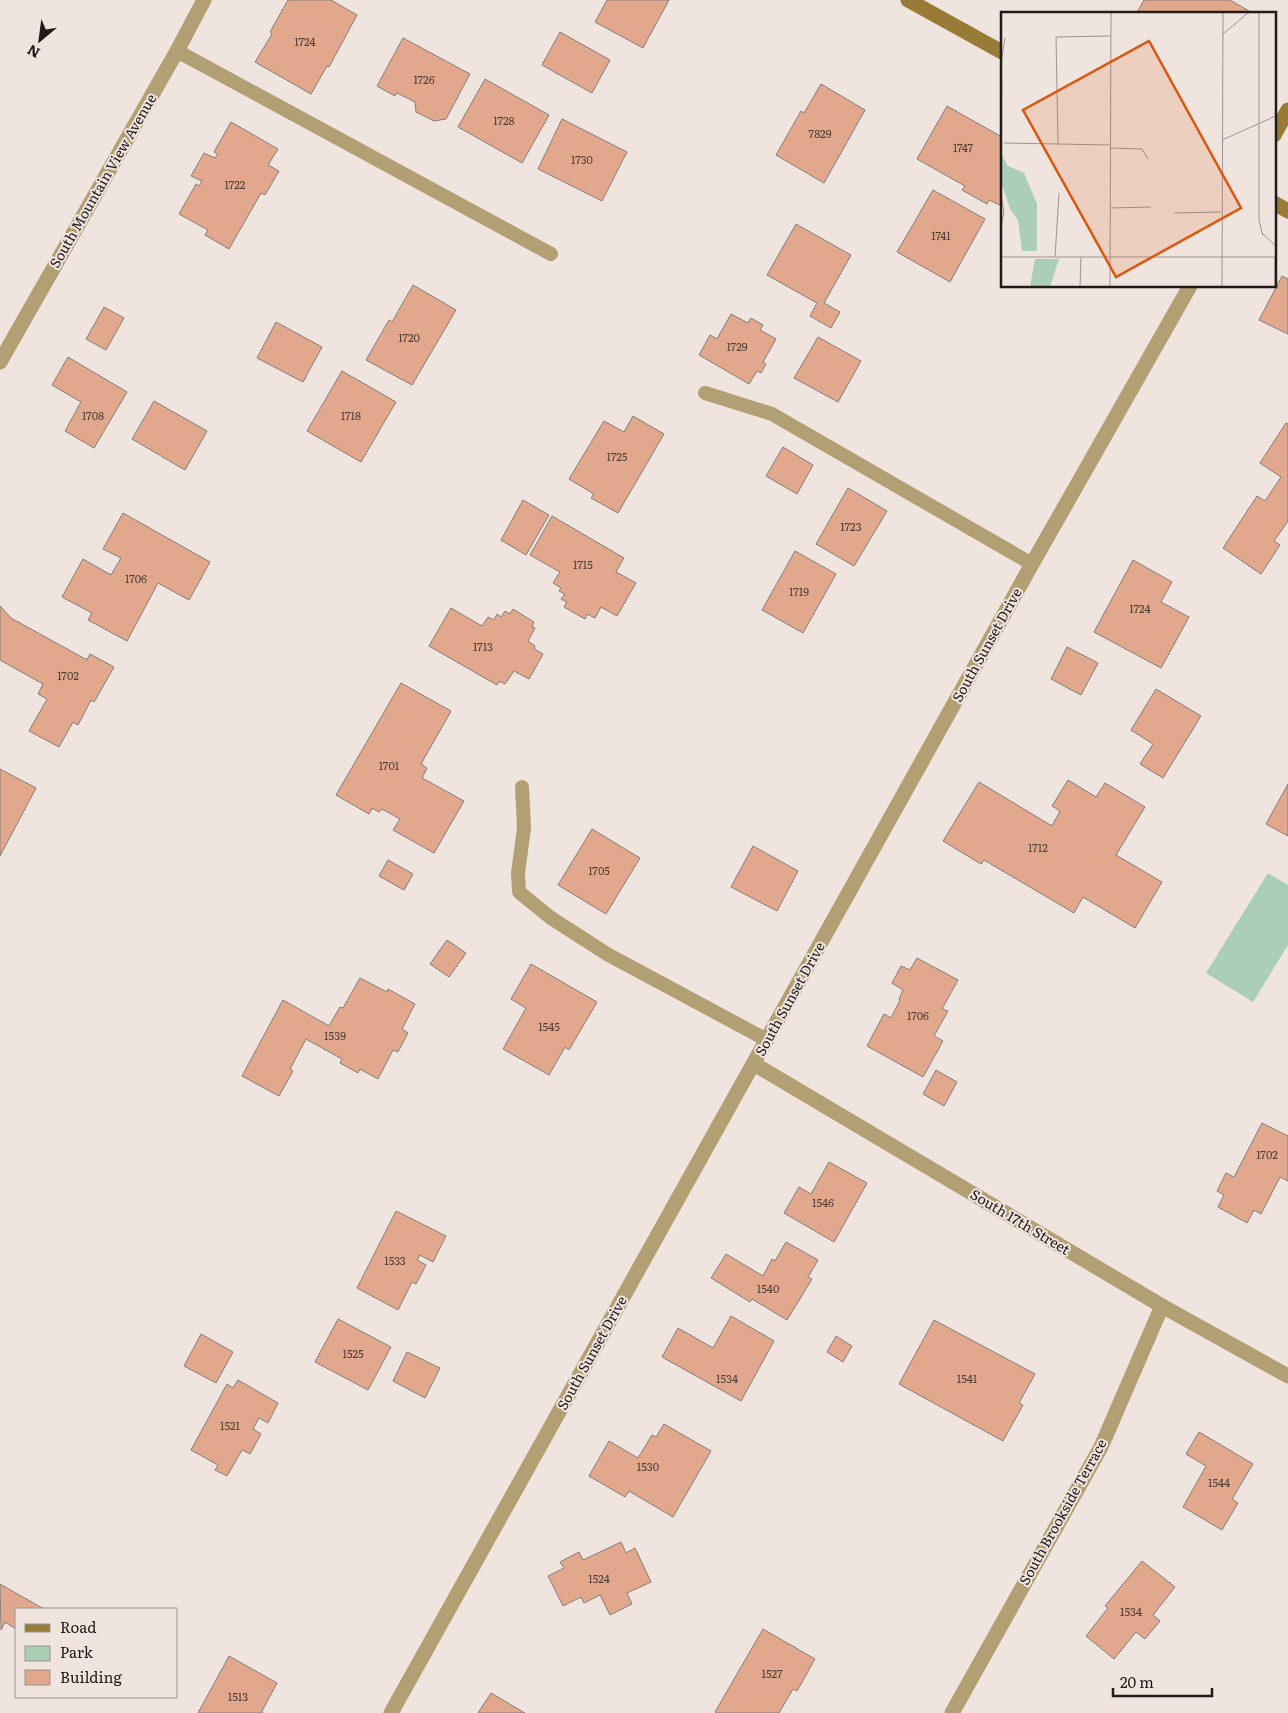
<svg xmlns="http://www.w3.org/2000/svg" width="1288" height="1713" viewBox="0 0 1288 1713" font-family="Literata,serif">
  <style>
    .green { fill: #abceb6 }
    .building { fill: #e2a88d; stroke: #877d78 }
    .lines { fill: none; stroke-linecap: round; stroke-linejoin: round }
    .lane { stroke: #b29f74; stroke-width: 14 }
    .street { stroke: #b29f74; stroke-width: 15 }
    .secondary { stroke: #987b36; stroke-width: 15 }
    .labels { text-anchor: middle; stroke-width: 4; stroke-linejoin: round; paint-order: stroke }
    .number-label { font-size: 11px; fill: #503e36 }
    .street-label { font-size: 14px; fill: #1f1b19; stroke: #f0e4df }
    .inset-road { fill: none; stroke: #9c9490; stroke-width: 1 }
    .view { fill: #de560d; fill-opacity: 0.15; stroke: #de560d; stroke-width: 2.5 }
    .inset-edge { fill: none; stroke: #1f1b19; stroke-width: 2.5 }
  </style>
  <rect width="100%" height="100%" fill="#f0e4df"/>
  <polygon class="green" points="1268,873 1288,885 1288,945 1253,1002 1206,973"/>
  <g class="building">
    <polygon points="288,0 331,0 357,15 329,67 327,66 311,94 255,62 272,34 270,32"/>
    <polygon points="607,0 669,0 643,48 595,22"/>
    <polygon points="1144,0 1230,0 1249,11 1248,14 1136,14"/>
    <polygon points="560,32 610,60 592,93 542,65"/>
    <polygon points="403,38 470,74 446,119 434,121 416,112 415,102 397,93 395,96 377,86"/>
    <polygon points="485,79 549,115 522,163 458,127"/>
    <polygon points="821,84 865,110 824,183 776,155 801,111 804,113"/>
    <polygon points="947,106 1002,137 1002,206 989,200 987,204 962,190 965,186 917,159"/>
    <polygon points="562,119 627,152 602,201 538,169"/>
    <polygon points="231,122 278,149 268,165 279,171 265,195 261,193 229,249 205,235 208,230 179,214 196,184 199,186 202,181 191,176 204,153 215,158 218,154 214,152"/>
    <polygon points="933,190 985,219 950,282 897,252"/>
    <polygon points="796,224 851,255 824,303 840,312 831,328 810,316 817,303 767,275"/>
    <polygon points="1282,276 1288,279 1288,334 1259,320"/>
    <polygon points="413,285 456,310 412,385 366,360 389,320 392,322"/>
    <polygon points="104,307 124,318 106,350 86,339"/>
    <polygon points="731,314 748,323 751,318 763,325 760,330 776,339 763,362 766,364 761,373 757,371 749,384 699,355 710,335 717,339"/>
    <polygon points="276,322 322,347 303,382 257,358"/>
    <polygon points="818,337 861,361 838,402 794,378"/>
    <polygon points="68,357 127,392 94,448 65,431 81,402 52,385"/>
    <polygon points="342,371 396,402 361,462 307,431"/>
    <polygon points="154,401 207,431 185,470 132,439"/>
    <polygon points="633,416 664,434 618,513 591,498 594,494 569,479 604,421 624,432"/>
    <polygon points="1286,423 1288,424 1288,521 1274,541 1280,545 1261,574 1223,548 1257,496 1265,501 1281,477 1260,463"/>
    <polygon points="783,447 813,465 797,494 766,476"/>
    <polygon points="848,488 887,511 854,566 816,544"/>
    <polygon points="523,500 549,515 526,555 501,540"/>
    <polygon points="123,513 210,562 189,600 158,583 127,641 88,620 92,613 62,597 83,559 111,575 121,558 103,549"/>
    <polygon points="552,516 624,558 616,572 636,583 617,616 601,607 595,618 587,614 585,619 564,607 567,602 561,599 565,594 559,591 561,588 553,583 560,572 530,555"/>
    <polygon points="795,551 836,574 803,633 762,610"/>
    <polygon points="1133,560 1172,582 1161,602 1189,617 1161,668 1094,632"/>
    <polygon points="0,606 11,618 87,660 90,654 114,667 94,702 91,700 78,725 73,722 59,747 29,731 47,699 38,694 43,684 0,660"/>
    <polygon points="451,608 482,626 488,617 494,620 497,614 501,617 505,611 510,614 513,609 534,622 532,627 535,628 528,641 535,646 534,649 543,654 529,679 514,671 505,684 499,681 497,685 429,646"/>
    <polygon points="1067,647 1098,663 1081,695 1051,679"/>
    <polygon points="401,683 451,711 421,764 427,768 422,778 464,801 434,853 393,830 400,819 382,809 379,812 372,808 369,814 336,795"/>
    <polygon points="1156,689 1201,716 1163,778 1140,764 1153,744 1131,730"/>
    <polygon points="0,769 36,788 0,856"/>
    <polygon points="1068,780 1096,797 1105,783 1145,807 1116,855 1162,882 1135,928 1083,897 1074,913 984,860 981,864 943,841 979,782 1052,826 1060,811 1052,806"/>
    <polygon points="1288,784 1288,836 1266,824"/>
    <polygon points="592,829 640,858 606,914 558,885"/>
    <polygon points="753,846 798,871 777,911 731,887"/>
    <polygon points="388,860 413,874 404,890 379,876"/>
    <polygon points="447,940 466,953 449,977 430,964"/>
    <polygon points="917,958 958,980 942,1009 948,1011 934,1036 943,1041 923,1077 867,1046 884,1014 891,1018 900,1000 899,999 903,990 892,983 901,966 910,970"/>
    <polygon points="531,964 597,1002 569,1050 565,1047 549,1075 503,1049 526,1008 511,999"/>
    <polygon points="360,978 387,992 388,989 415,1004 402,1029 408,1033 398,1052 393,1050 378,1079 360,1069 358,1073 340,1063 342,1059 306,1039 290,1069 293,1071 279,1096 242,1076 283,1000 329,1026 340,1007 343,1008"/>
    <polygon points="936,1070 957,1082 944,1106 923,1094"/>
    <polygon points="1262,1123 1288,1136 1288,1181 1280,1177 1261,1214 1254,1210 1247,1223 1218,1207 1224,1195 1217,1191 1226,1173 1234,1177"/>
    <polygon points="829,1162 867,1183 834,1242 784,1213 799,1187 811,1194"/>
    <polygon points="396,1211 446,1236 433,1262 420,1255 417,1260 426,1265 416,1284 412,1282 398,1310 357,1288"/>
    <polygon points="786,1242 818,1260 808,1277 812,1279 787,1320 752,1299 750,1302 711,1278 726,1254 763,1276 772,1259 775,1261"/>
    <polygon points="731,1316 774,1341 741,1401 662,1357 678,1328 713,1348"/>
    <polygon points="338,1319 391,1347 368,1390 315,1362"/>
    <polygon points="934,1320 1035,1374 1019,1403 1023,1405 1003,1441 899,1384"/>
    <polygon points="201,1334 233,1352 216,1383 184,1366"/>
    <polygon points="836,1336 852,1346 843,1362 827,1352"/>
    <polygon points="407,1352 440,1368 425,1398 393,1381"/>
    <polygon points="238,1380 278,1403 268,1423 259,1418 253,1429 261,1434 250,1454 242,1450 227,1476 215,1470 218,1465 191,1450 227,1384 233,1388"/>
    <polygon points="664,1424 711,1451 673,1517 629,1491 625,1497 589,1476 609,1441 638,1458 652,1435 656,1437"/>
    <polygon points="1199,1432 1253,1464 1232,1499 1238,1503 1222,1530 1183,1507 1206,1466 1186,1454"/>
    <polygon points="621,1542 626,1553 635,1548 651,1582 627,1593 632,1604 610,1615 600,1595 584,1603 581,1597 563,1606 548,1576 564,1568 560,1562 579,1552 583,1560"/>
    <polygon points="1142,1561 1175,1587 1153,1615 1160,1621 1145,1639 1136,1632 1114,1659 1086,1636 1108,1608 1105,1606"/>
    <polygon points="0,1584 44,1609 16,1609 16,1629 5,1622 1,1630"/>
    <polygon points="763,1629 815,1659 797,1691 793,1689 779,1713 716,1713 715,1712"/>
    <polygon points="229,1656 277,1683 262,1711 263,1713 198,1713"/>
    <polygon points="491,1693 525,1713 478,1713"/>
  </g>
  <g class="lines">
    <g class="lane">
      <polyline points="177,51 551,254"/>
      <polyline points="705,393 772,414 1032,564"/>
      <polyline points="522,787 524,828 518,873 519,892 551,918 607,954 767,1040"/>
    </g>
    <g class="street">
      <polyline points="0,362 177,51 204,0"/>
      <polyline points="754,1064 1162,1306 1288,1376"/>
      <polyline points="391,1713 1032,564 1190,286"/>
      <polyline points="952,1713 1101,1447 1162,1306"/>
    </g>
    <g class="secondary">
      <polyline points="908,0 1002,52"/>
      <polyline points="1274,135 1288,110"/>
      <polyline points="1274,203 1288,211"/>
    </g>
  </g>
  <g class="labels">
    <g class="number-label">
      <text x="305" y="46">1724</text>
      <text x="424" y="84">1726</text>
      <text x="504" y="125">1728</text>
      <text x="820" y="138">7829</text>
      <text x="963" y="152">1747</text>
      <text x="582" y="164">1730</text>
      <text x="235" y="189">1722</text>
      <text x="941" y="240">1741</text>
      <text x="409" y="342">1720</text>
      <text x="737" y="351">1729</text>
      <text x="93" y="420">1708</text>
      <text x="351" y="420">1718</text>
      <text x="617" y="461">1725</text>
      <text x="851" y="531">1723</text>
      <text x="583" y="569">1715</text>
      <text x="136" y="583">1706</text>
      <text x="799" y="596">1719</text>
      <text x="1140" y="613">1724</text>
      <text x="483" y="651">1713</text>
      <text x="68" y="680">1702</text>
      <text x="389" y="770">1701</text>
      <text x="1038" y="852">1712</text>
      <text x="599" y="875">1705</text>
      <text x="918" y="1020">1706</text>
      <text x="549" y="1031">1545</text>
      <text x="335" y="1040">1539</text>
      <text x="1267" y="1159">1702</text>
      <text x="823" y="1207">1546</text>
      <text x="395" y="1265">1533</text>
      <text x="768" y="1293">1540</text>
      <text x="353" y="1358">1525</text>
      <text x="727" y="1383">1534</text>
      <text x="967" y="1383">1541</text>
      <text x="230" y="1430">1521</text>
      <text x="648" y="1471">1530</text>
      <text x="1219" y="1487">1544</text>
      <text x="599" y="1583">1524</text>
      <text x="1131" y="1616">1534</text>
      <text x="772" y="1678">1527</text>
      <text x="238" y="1701">1513</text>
    </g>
    <g class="street-label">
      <text transform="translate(103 181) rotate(-60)" y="5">South Mountain View Avenue</text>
      <text transform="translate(987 645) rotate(-61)" y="5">South Sunset Drive</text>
      <text transform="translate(790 999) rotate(-61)" y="5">South Sunset Drive</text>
      <text transform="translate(1020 1222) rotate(31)" y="5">South 17th Street</text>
      <text transform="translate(592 1353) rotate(-61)" y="5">South Sunset Drive</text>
      <text transform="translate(1063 1512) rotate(-61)" y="5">South Brookside Terrace</text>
    </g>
  </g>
  <g transform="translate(1001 12)">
    <rect width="275" height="275" fill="#f0e4df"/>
    <path d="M0 142 7 154 23 161 36 192V239H21L17 208 9 197 0 170ZM34 247H58L49 275H29Z" fill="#abceb6"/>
    <path class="inset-road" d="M258 0V208L261 221 275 234M221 23 248 0M0 51 4 26M0 55 1 81M221 128 275 104M3 131 109 133M57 131 55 25 110 24M109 136 141 137 147 147M0 184 3 199 0 215M109 196 150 195M173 201 220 200M0 245H275M54 245 58 181M79 275 80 245M109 275 110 0M221 275 222 0M274 275V245"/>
    <path class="view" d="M148 29 240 196 115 265 22 98Z"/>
    <rect width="275" height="275" class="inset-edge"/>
  </g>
  <rect x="15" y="1608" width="162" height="90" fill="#f0e4df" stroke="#9c9490"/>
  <rect x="25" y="1624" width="25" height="8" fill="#987b36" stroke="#9c9490"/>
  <text x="60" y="1633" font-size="15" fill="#1f1b19">Road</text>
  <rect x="25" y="1646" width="25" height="15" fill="#abceb6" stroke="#9c9490"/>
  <text x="60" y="1658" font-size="15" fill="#1f1b19">Park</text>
  <rect x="25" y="1670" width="25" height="15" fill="#e2a88d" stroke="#9c9490"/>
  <text x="60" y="1683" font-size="15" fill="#1f1b19">Building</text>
  <g transform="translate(40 40) rotate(209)" stroke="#f0e4df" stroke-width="4" paint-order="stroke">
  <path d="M0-4L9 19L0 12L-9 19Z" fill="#1f1b19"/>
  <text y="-8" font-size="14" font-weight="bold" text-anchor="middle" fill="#1f1b19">N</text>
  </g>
  <path d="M1113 1688v8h99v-8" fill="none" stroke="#1f1b19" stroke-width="2.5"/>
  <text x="1120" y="1688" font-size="15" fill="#1f1b19" stroke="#f0e4df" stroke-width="4" paint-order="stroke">20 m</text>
</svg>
